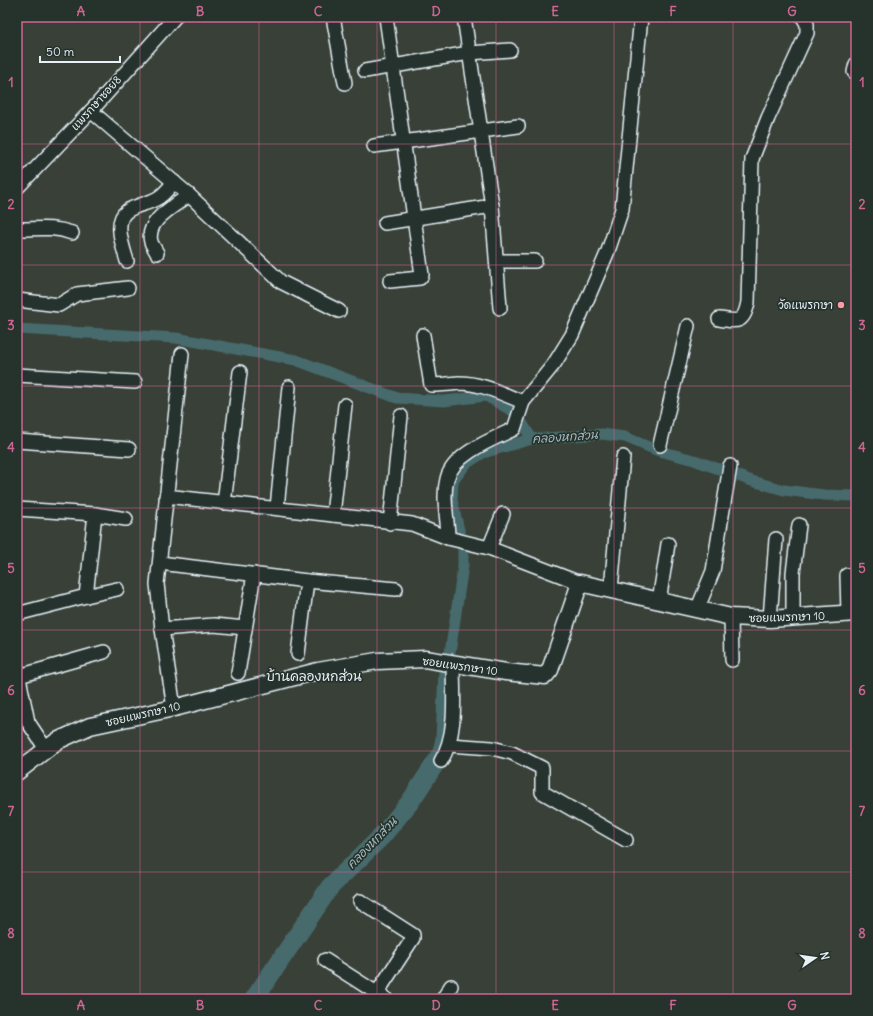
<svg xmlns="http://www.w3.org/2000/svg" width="873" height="1016" viewBox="0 0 873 1016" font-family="Delius,'Playpen Sans Thai',sans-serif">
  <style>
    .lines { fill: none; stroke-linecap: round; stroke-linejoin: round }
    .canal { stroke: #466a6c; stroke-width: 11 }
    .river { stroke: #466a6c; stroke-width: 19 }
    .minor-casing { stroke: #e8f1f8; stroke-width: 16 }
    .tertiary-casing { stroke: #e8f1f8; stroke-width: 19 }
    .minor { stroke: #26332d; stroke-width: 13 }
    .tertiary { stroke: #26332d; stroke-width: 16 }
    .grid { fill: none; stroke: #cf6492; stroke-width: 1; stroke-opacity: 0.55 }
    .poi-dot { fill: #ff9aa2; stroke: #26332d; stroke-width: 1.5 }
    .labels { text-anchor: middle; stroke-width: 3.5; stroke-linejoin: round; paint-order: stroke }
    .street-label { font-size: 11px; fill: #e8f1f8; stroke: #26332d }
    .poi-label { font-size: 11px; fill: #e8f1f8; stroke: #26332d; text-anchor: end }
    .water-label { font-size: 12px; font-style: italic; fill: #a7bbc0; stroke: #26332d }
    .quarter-label { font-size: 13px; fill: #e8f1f8; stroke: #26332d }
    .neatline { fill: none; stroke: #cf6492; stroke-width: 1.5 }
    .grid-label { font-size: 13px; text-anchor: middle; font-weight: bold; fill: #cf6492 }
  </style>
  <rect width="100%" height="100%" fill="#394037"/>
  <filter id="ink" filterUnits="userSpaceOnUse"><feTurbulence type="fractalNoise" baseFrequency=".025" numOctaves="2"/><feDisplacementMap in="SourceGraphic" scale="8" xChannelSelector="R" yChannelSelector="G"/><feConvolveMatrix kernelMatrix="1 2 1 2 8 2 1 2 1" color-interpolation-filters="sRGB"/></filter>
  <g filter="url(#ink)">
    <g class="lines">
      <g class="canal">
        <polyline points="17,329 176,338 296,360 397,398 444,401 486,396 516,413 532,439"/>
        <polyline points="450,653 463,566 463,547 452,500 453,481 466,464 483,453 532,439 602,434 625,437 656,450 694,460 752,481 784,490 824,495 856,496"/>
      </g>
      <polyline class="river" points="254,999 330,887 382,836 410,802 442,753 445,738 448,671"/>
      <defs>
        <g id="minor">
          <polyline points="333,17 345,83"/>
          <polyline points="386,17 422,275 420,278 390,281"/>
          <polyline points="464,17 492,206 500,308"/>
          <polyline points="365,71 469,53 510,50"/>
          <polyline points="854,72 856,64"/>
          <polyline points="91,111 189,195 281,282 339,311"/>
          <polyline points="374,146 518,126"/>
          <polyline points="17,188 91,111 175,17"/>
          <polyline points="385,223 492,206"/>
          <path d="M17 229C38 229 52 226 72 233"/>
          <path d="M157 253C155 249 152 245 151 242 145 220 175 206 189 195"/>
          <path d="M127 261C123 247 113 221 127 211 136 205 147 204 156 199 163 196 169 188 174 182"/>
          <polyline points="497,261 535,261"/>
          <polyline points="17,300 59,305 77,294 128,288"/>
          <path d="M719 319C738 322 744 323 748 302L752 159 768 118 807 33V24L803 17"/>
          <path d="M423 335 431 385C440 385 450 384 459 383 482 383 502 394 523 402"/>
          <polyline points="17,375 135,382"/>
          <polyline points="17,441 129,449"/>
          <polyline points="660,445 688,326"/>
          <path d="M166 496 412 524 448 538C448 519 442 498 447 479 453 454 493 439 514 429L523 402 554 364 572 335 608 251 622 209 641 17"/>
          <polyline points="224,503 240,372"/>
          <polyline points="277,508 289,387"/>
          <polyline points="17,509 95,514 86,596 17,614"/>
          <polyline points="95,514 126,519"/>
          <polyline points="333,515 345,405"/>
          <polyline points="390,523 401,416"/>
          <polyline points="448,538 489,548 580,583"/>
          <polyline points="489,548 503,514"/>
          <polyline points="160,563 307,581 396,589"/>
          <polyline points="847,575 848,614"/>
          <polyline points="611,589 623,457"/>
          <polyline points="86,596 117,589"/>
          <polyline points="659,601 668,544"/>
          <polyline points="697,610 713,571 730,466"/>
          <polyline points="731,617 732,660"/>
          <polyline points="793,618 793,573 799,525"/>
          <polyline points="770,619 776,539"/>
          <polyline points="162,629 214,625 245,628"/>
          <polyline points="298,654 307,581"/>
          <polyline points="17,668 28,722 46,749"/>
          <polyline points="238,673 254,574"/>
          <polyline points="19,676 104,652"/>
          <polyline points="174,708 162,629 157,584 182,354"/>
          <polyline points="449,745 492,748 512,753 542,768 542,792 626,840"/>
          <path d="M441 761C458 733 453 695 453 663"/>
          <polyline points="360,901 413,935 413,938 373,999"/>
          <polyline points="325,960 386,999"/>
          <polyline points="443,999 451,986"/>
        </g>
        <polyline id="tertiary" points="17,772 57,741 90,726 174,708 318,671 377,661 425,659 506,672 545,676 550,670 580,583 731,617 770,619 856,613"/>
      </defs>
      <use href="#minor" class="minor-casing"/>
      <use href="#tertiary" class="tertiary-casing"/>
      <use href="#minor" class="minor"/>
      <use href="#tertiary" class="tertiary"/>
    </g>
  </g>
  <path class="grid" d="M140 17V999M259 17V999M377 17V999M496 17V999M614 17V999M733 17V999M17 144H856M17 265H856M17 386H856M17 508H856M17 630H856M17 751H856M17 872H856"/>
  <circle class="poi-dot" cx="841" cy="305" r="4"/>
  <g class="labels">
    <g class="street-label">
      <text transform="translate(96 103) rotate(-48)" y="4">แพรกษาซอย8</text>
      <text transform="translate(787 617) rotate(-2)" y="4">ซอยแพรกษา 10</text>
      <text transform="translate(460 666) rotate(8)" y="4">ซอยแพรกษา 10</text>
      <text transform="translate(143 714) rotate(-13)" y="4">ซอยแพรกษา 10</text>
    </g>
    <g class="poi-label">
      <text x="833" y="309">วัดแพรกษา</text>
    </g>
    <g class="water-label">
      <text transform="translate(565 437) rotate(-4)" y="4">คลองหกส่วน</text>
      <text transform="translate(372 843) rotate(-46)" y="4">คลองหกส่วน</text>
    </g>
    <g class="quarter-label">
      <text x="314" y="681">บ้านคลองหกส่วน</text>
    </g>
  </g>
  <rect width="873" height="1016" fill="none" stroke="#26332d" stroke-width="44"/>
  <g transform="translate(815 958) rotate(77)" stroke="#26332d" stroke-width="3" paint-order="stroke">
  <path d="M0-3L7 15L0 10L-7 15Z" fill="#e8f1f8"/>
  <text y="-6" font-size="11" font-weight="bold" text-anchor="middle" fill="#e8f1f8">N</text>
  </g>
  <path d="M40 56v6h80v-6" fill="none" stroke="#e8f1f8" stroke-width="2"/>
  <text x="46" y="56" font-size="12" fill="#e8f1f8" stroke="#26332d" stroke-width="3" paint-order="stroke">50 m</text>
  <rect x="22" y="22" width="829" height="972" class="neatline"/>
  <g class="grid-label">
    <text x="81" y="16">A</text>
    <text x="200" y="16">B</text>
    <text x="318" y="16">C</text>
    <text x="436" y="16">D</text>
    <text x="555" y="16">E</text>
    <text x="673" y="16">F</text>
    <text x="792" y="16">G</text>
    <text x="11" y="87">1</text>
    <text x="862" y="87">1</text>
    <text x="11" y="209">2</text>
    <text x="862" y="209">2</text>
    <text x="11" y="330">3</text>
    <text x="862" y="330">3</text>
    <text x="11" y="452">4</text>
    <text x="862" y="452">4</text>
    <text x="11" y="573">5</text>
    <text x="862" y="573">5</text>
    <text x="11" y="695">6</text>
    <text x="862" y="695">6</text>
    <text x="11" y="816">7</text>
    <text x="862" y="816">7</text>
    <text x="11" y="938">8</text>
    <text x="862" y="938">8</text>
    <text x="81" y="1010">A</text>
    <text x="200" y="1010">B</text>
    <text x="318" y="1010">C</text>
    <text x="436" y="1010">D</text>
    <text x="555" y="1010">E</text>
    <text x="673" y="1010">F</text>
    <text x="792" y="1010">G</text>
  </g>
</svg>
